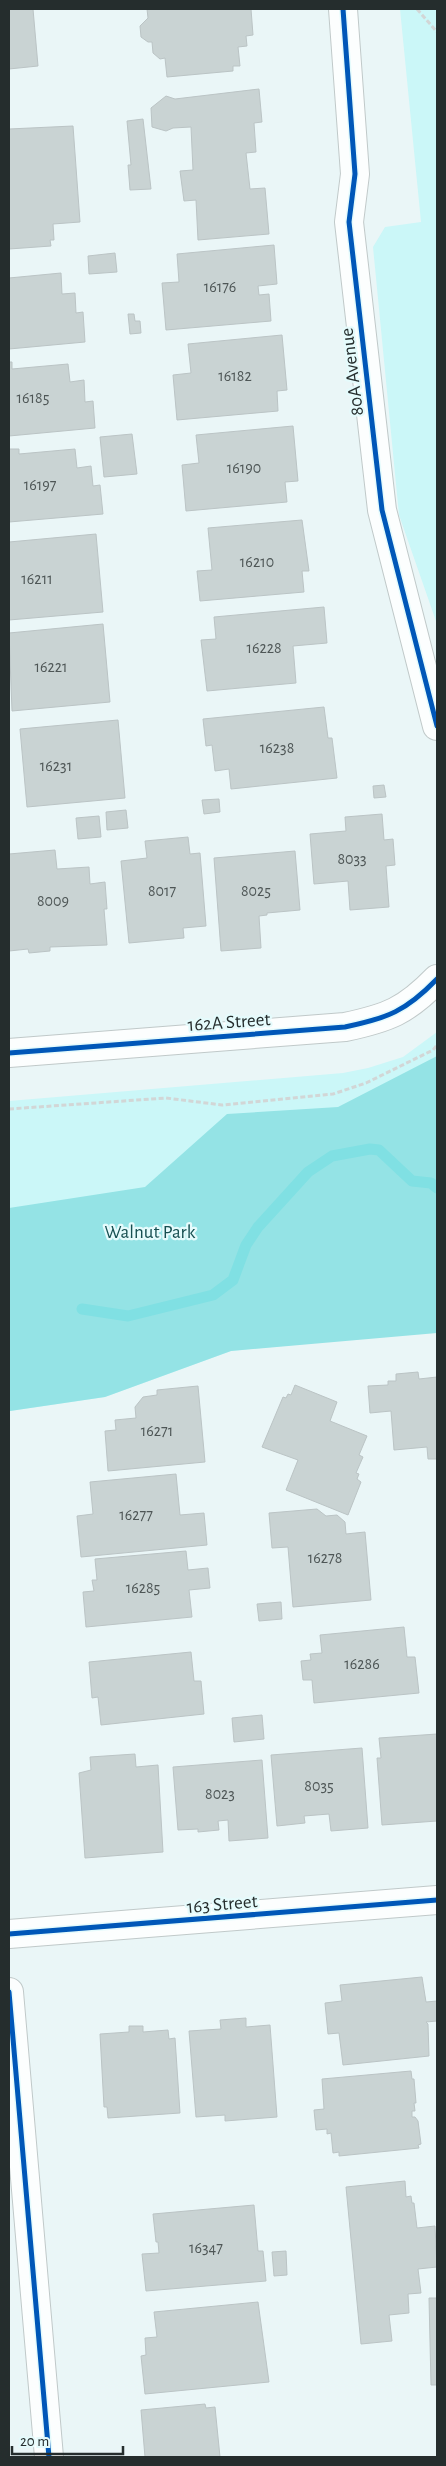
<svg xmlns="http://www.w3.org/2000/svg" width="446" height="2466" viewBox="0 0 446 2466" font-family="'Alegreya Sans',sans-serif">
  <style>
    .green { fill: #cbf7f8 }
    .forest { fill: #94e3e5 }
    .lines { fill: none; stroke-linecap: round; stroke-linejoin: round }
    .stream { stroke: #80e0e3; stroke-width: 11 }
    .building { fill: #c9d3d3; stroke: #bbc4c5 }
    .minor-casing { stroke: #c0c9c9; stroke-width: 30 }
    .tertiary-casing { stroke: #c0c9c9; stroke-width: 30 }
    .path { stroke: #d2d6d6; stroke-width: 3; stroke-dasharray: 5 2.5; stroke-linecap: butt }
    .minor { stroke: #fcfefe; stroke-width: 28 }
    .tertiary { stroke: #fcfefe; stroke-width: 28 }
    .cycleway-casing { stroke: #e5fbfc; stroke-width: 8 }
    .cycleway { stroke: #0057b8; stroke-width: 5 }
    .labels { text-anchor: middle; stroke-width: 4.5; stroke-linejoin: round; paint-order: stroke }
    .number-label { font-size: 16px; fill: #4e5656 }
    .street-label { font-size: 19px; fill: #252d2d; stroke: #e5fbfc }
    .park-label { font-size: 19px; fill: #164f51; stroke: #e5fbfc }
  </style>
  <rect width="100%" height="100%" fill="#eaf6f7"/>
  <g class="green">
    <polygon points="400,9 437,9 437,624 399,515 373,247 385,227 421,222"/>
    <polygon points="437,1032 437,1331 231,1351 105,1397 10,1411 9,1101 343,1073 368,1068 403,1057"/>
  </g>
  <polygon class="forest" points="437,1056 437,1333 231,1351 105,1397 10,1411 9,1208 145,1187 227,1114 338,1107"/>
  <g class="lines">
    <polyline class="stream" points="82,1309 128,1316 213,1295 233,1280 246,1245 258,1227 308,1172 332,1156 370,1149 379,1150 412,1181 431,1183 437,1188"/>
  </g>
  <g class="building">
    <polygon points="9,9 33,9 38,66 9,69"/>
    <polygon points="147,9 251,9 253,35 246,36 247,46 238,47 240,66 233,66 233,71 167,77 165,58 160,59 153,53 152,42 148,42 141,37 140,26 148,18"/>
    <polygon points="259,89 262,122 254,123 256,152 246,153 250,189 265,188 269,234 198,240 196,200 184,201 180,171 193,170 191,127 173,128 166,131 152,127 151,108 166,96 175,99"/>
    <polygon points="143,119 151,189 130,190 128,165 131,165 127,121"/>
    <polygon points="73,126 80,222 53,224 54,240 50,240 51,246 9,249 9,129"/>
    <polygon points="274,245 277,284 258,286 259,295 269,294 271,321 166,330 162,283 179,282 177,254"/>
    <polygon points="115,253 117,272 89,274 88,256"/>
    <polygon points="61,273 62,294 75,293 76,313 83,312 85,342 9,349 9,278"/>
    <polygon points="128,314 134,314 135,321 140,321 141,333 130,334"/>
    <polygon points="282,335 287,390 277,391 278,411 177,420 173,375 191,373 188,344"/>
    <polygon points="9,362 12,362 12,369 68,364 70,382 84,380 85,402 93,401 95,428 9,436"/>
    <polygon points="293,426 298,481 285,482 287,502 186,511 182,465 199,463 196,435"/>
    <polygon points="132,434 137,474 104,477 100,437"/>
    <polygon points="9,449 19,449 19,454 75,449 77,468 91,466 93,486 100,485 103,514 9,522"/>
    <polygon points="302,520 309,571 302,571 304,592 200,601 197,571 212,570 208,528"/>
    <polygon points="96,534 103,612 9,620 9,542"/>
    <polygon points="324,607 327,643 293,646 296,683 207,691 201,640 216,639 214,617"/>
    <polygon points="103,624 110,702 12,711 9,633"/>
    <polygon points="324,707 328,738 332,738 337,778 231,789 229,769 215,771 212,745 206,746 203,719"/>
    <polygon points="118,720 125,798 27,807 20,729"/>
    <polygon points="384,785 386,797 374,798 373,786"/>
    <polygon points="219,799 220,812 204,814 202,800"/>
    <polygon points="126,810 128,828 107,830 106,812"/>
    <polygon points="382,814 384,840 393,839 395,865 386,866 389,907 350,910 348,881 314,884 310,834 346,831 345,817"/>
    <polygon points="99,816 101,837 78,839 76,818"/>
    <polygon points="188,837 190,854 200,853 206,926 183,928 184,938 129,943 121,861 147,858 145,841"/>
    <polygon points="55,850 57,869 89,867 90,884 105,882 107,909 104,909 107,945 50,947 50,951 29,953 28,949 9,951 9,854"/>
    <polygon points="295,851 300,910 267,913 267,915 259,916 261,948 221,951 214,858"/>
    <polygon points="418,1372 419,1379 437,1377 437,1459 428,1459 427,1447 394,1450 391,1411 370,1413 368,1386 388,1385 388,1381 396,1381 396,1374"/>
    <polygon points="295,1385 337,1402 330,1421 367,1436 359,1455 363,1457 356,1473 359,1474 357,1479 361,1482 348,1515 286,1490 298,1460 262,1447 283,1397 286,1398 288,1394 291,1395"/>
    <polygon points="198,1386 205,1462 108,1471 105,1431 116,1430 115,1420 136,1418 135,1407 143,1397 157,1395 157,1390"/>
    <polygon points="176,1474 180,1515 204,1513 207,1545 81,1557 77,1516 93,1514 90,1482"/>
    <polygon points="317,1509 326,1516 337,1515 345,1522 346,1534 365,1532 371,1600 293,1607 288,1547 272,1548 269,1513"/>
    <polygon points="186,1551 188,1570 208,1568 210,1588 189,1590 192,1617 86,1627 83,1592 94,1591 92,1580 97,1580 95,1559"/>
    <polygon points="281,1602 282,1619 259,1621 257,1604"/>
    <polygon points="404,1627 407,1657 415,1657 419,1693 314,1703 312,1680 303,1680 301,1661 311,1660 310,1654 322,1653 320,1635"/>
    <polygon points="191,1652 194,1681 201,1681 204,1714 101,1725 98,1697 92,1698 89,1662"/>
    <polygon points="262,1715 264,1739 234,1742 232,1718"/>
    <polygon points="437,1734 437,1821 382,1825 377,1758 381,1758 379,1738"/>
    <polygon points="362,1748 368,1828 331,1831 329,1814 304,1816 305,1823 277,1826 271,1755"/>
    <polygon points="135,1754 136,1767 158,1765 163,1852 85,1858 79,1773 91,1770 90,1757"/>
    <polygon points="262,1760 268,1838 229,1841 228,1820 218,1821 219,1830 198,1832 198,1829 178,1830 173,1767"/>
    <polygon points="422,1977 426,2002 437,2001 437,2021 426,2022 428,2024 429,2056 343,2065 339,2033 328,2034 325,2003 342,2001 340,1985"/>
    <polygon points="246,2018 246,2027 270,2025 277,2117 225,2121 225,2115 196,2117 189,2031 221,2029 220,2020"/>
    <polygon points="129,2026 143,2026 143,2032 168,2030 169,2039 175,2038 180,2113 108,2118 107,2107 104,2107 100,2034 129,2032"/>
    <polygon points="411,2071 412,2079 414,2079 416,2103 414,2103 415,2111 412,2111 412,2117 415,2117 418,2121 421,2144 418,2145 419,2148 339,2156 339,2152 333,2153 331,2133 327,2134 327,2129 316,2130 314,2110 324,2109 322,2079"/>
    <polygon points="405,2181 406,2197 411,2196 412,2203 414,2203 417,2228 435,2226 437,2267 418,2269 421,2293 408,2294 409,2313 389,2315 392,2341 361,2344 346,2187"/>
    <polygon points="254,2205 258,2251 263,2251 266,2281 146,2291 142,2254 159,2253 158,2242 156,2242 153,2214"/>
    <polygon points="286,2251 287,2275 274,2276 272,2252"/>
    <polygon points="429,2298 437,2298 437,2385 431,2385"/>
    <polygon points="258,2302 269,2382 145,2394 141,2356 146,2355 145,2338 157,2337 154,2312"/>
    <polygon points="205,2404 206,2408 215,2407 220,2457 145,2457 141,2410"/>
  </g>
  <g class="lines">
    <defs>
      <g id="minor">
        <polyline points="343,9 355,174 349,222 382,510 437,726"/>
        <path d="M9 1053 345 1027C388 1018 406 1011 437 979"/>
        <polyline points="9,1934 437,1900"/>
      </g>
      <polyline id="tertiary" points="9,1992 49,2457"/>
    </defs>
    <use href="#minor" class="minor-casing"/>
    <use href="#tertiary" class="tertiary-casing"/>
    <g class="path">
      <polyline points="417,9 437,32"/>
      <polyline points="9,1109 166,1098 222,1105 333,1094 366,1083 433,1050 437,1045"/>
    </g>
    <use href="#minor" class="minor"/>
    <use href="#tertiary" class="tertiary"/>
    <defs>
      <g id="cycleway">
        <polyline points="343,9 355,174 349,222 382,510 437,726"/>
        <path d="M9 1053 345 1027C388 1018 406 1011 437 979"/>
        <polyline points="9,1934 437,1900"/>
        <polyline points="9,1992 49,2457"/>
      </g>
    </defs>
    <use href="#cycleway" class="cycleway-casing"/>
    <use href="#cycleway" class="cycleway"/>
  </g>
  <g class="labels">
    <g class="number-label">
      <text x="220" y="292">16176</text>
      <text x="235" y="381">16182</text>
      <text x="33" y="403">16185</text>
      <text x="244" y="473">16190</text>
      <text x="40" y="490">16197</text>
      <text x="257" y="567">16210</text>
      <text x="37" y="584">16211</text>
      <text x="264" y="653">16228</text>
      <text x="51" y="672">16221</text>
      <text x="277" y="753">16238</text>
      <text x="56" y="771">16231</text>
      <text x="352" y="864">8033</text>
      <text x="162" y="896">8017</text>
      <text x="256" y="896">8025</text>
      <text x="53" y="906">8009</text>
      <text x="157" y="1436">16271</text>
      <text x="136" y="1520">16277</text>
      <text x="325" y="1563">16278</text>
      <text x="143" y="1593">16285</text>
      <text x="362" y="1669">16286</text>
      <text x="319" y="1791">8035</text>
      <text x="220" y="1799">8023</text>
      <text x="206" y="2253">16347</text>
    </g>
    <g class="street-label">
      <text transform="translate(351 372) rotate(-97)" y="7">80A Avenue</text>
      <text transform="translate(229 1021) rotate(-4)" y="7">162A Street</text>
      <text transform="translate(222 1903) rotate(-5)" y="7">163 Street</text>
    </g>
    <g class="park-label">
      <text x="150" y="1238">Walnut Park</text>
    </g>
  </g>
  <rect width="446" height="2466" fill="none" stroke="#252d2d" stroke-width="20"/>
  <path d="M12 2446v8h111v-8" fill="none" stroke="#252d2d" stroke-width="2.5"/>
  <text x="20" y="2446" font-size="15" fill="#252d2d" stroke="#e5fbfc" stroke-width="4" paint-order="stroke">20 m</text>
</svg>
